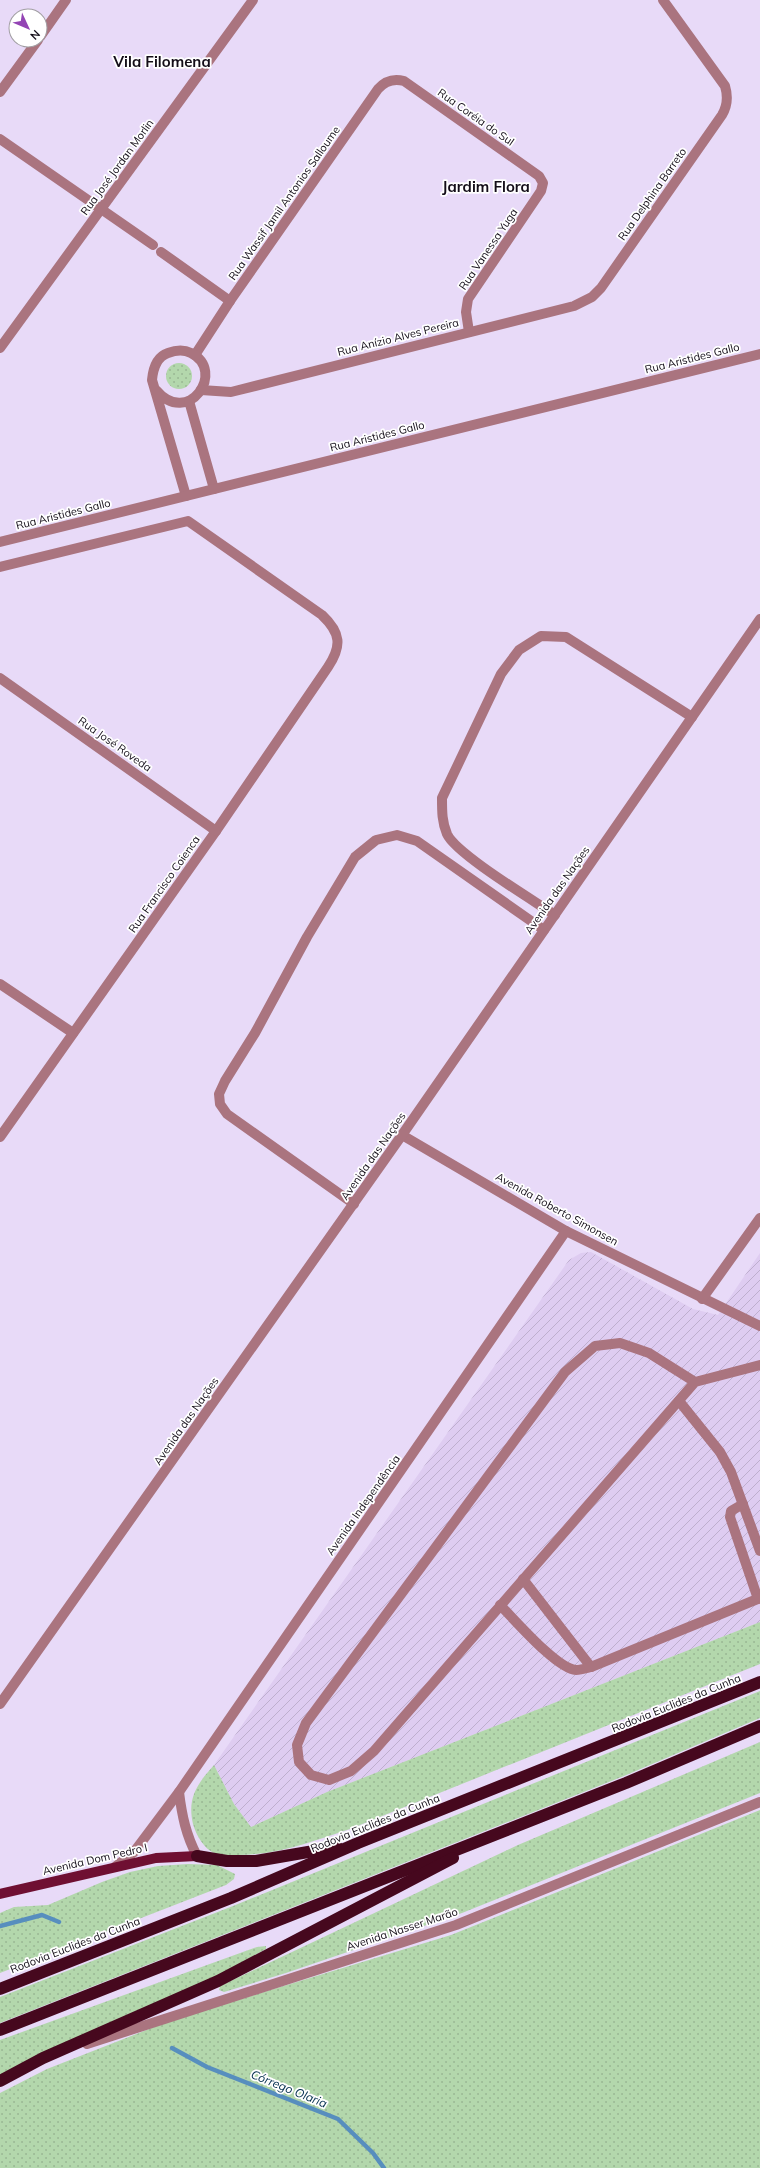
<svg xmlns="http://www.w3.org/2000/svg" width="760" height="2168" viewBox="0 0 760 2168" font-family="Mulish,sans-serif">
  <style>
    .industrial { fill: url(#industrial-furrows) }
    .grass { fill: url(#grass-dots) }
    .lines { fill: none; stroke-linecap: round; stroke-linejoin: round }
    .stream { stroke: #578ebe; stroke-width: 4.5 }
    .minor { stroke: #aa747f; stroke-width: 10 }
    .major { stroke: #6f0f32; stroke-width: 10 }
    .highway { stroke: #46081e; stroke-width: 12 }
    .labels { text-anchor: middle; stroke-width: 3.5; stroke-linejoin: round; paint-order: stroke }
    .street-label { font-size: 11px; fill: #130d18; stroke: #fff }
    .water-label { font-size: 12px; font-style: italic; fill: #032f4f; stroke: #fff }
    .district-label { font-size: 15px; font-weight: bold; fill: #130d18; stroke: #fff }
  </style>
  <defs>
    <pattern id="industrial-furrows" width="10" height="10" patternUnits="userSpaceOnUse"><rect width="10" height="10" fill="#deccf1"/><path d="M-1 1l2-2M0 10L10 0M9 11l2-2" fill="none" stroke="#beaece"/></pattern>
    <pattern id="grass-dots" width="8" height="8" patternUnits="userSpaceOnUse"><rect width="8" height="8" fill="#b3d7ac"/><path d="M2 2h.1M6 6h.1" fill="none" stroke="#99b793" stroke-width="1.8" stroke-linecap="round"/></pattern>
  </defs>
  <rect width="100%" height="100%" fill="#e8daf8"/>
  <polygon class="industrial" points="591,1252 693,1309 718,1315 760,1253 760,1622 327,1792 251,1827 234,1804 214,1765 569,1260 581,1253"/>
  <g class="grass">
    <circle cx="179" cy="376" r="13"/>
    <path d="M760 1622V1664L350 1829C313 1841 278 1855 238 1855 231 1855 223 1856 217 1854 205 1851 196 1835 193 1824 187 1798 197 1784 214 1765L234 1804 251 1827 327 1792Z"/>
    <polygon points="760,1691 760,1718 624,1776 0,2023 0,1997 233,1906"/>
    <polygon points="760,1742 760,1793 462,1913 286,1973 224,1992 219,1990 220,1986 518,1845"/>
    <polygon points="760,1810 760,2168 0,2168 0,2093 47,2069 172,2020 451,1935"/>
    <polygon points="188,1864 217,1865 235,1874 234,1879 226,1885 0,1973 0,1913 14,1907 48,1905 102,1882 130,1872 158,1866"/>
    <polygon points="266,1946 266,1949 215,1977 0,2075 0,2040 257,1947"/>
  </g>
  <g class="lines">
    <g class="stream">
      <polyline points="0,1926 42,1915 59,1922"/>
      <polyline points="172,2048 207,2067 338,2119 373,2153 384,2168"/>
    </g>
    <g class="minor">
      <polyline points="40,37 66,0"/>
      <polyline points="0,92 38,40"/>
      <polyline points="0,139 153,245"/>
      <polyline points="161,252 230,301"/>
      <polyline points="0,348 253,0"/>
      <path d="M195 355 230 301 378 89C385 81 393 78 404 81L539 176 543 183 541 191 468 299 466 312 469 332"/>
      <path d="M156 390C188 428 227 371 191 353 183 349 176 350 168 353 156 357 153 369 152 380L186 496"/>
      <path d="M201 390 231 392 574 306 592 297 601 288 722 115C728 105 728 96 725 86L663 0"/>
      <polyline points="189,401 214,489"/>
      <polyline points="0,542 760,354"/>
      <path d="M0 567 188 521 322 615C341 633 342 646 328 667L216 831 0 1137"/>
      <polyline points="0,678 216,831"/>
      <path d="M555 915C533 900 456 854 447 834 442 822 442 812 442 798L501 674 519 650 541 636 566 637 692 717"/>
      <polyline points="0,984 73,1033"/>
      <polyline points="402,1135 566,1231 760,1326"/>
      <polyline points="354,1204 227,1114 220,1104 219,1094 225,1081 255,1033 307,937 355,857 376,840 397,835 417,841 544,930"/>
      <polyline points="702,1299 760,1218"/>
      <polyline points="695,1382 649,1353 620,1343 595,1346 565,1372 306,1723 297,1745 299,1762 311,1775 329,1780 351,1771 374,1751 695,1382 760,1365"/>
      <polyline points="679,1401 720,1452 731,1472 760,1551"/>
      <polyline points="743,1504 731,1511 730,1517 758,1599"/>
      <polyline points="523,1579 591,1667"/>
      <path d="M500 1605C515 1620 557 1669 576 1670 581 1670 587 1668 591 1667L760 1598"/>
      <polyline points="0,1704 402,1135 760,619"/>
      <path d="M179 1792C182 1816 186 1835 197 1856"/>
      <polyline points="115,1867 134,1852 179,1792 566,1231"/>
      <polyline points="87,2044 456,1925 760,1802"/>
    </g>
    <polyline class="major" points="0,1894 156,1858 197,1856"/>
    <g class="highway">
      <polyline points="197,1856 227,1861 256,1861 337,1847"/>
      <polyline points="0,1989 231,1898 358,1843 760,1682"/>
      <polyline points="0,2030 626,1783 760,1726"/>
      <polyline points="0,2081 43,2058 218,1981 453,1858"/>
    </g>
  </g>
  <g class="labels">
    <g class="street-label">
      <text transform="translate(476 117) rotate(35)" y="4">Rua Coréia do Sul</text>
      <text transform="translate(117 167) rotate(-54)" y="4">Rua José Jordan Morlin</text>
      <text transform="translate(652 194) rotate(-55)" y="4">Rua Delphina Barreto</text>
      <text transform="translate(284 203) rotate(-55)" y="4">Rua Wassif Jamil Antonios Salloume</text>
      <text transform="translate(488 249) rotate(-56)" y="4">Rua Vanessa Yuga</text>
      <text transform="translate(398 337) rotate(-14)" y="4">Rua Anízio Alves Pereira</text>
      <text transform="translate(692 358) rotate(-14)" y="4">Rua Aristides Gallo</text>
      <text transform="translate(377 436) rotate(-14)" y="4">Rua Aristides Gallo</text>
      <text transform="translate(63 514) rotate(-14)" y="4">Rua Aristides Gallo</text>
      <text transform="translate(115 744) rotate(35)" y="4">Rua José Roveda</text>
      <text transform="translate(164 884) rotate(-55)" y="4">Rua Francisco Coienca</text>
      <text transform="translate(557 890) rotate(-55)" y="4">Avenida das Nações</text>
      <text transform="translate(373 1156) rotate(-55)" y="4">Avenida das Nações</text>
      <text transform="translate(557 1209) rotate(29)" y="4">Avenida Roberto Simonsen</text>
      <text transform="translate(186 1421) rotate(-55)" y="4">Avenida das Nações</text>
      <text transform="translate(363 1505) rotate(-55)" y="4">Avenida Independência</text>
      <text transform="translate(676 1703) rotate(-22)" y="4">Rodovia Euclides da Cunha</text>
      <text transform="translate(375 1823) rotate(-22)" y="4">Rodovia Euclides da Cunha</text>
      <text transform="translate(95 1859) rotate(-13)" y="4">Avenida Dom Pedro I</text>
      <text transform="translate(402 1929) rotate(-18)" y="4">Avenida Nasser Marão</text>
      <text transform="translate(75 1945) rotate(-21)" y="4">Rodovia Euclides da Cunha</text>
    </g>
    <g class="water-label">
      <text transform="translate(289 2089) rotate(22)" y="4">Córrego Olaria</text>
    </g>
    <g class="district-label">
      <text x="162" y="67">Vila Filomena</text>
      <text x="486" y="192">Jardim Flora</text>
    </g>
  </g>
  <g transform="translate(28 28) rotate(134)"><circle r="19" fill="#ffffff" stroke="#a19ea3"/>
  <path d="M0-3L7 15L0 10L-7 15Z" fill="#9344b4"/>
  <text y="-6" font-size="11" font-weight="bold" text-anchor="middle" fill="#130d18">N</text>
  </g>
</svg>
